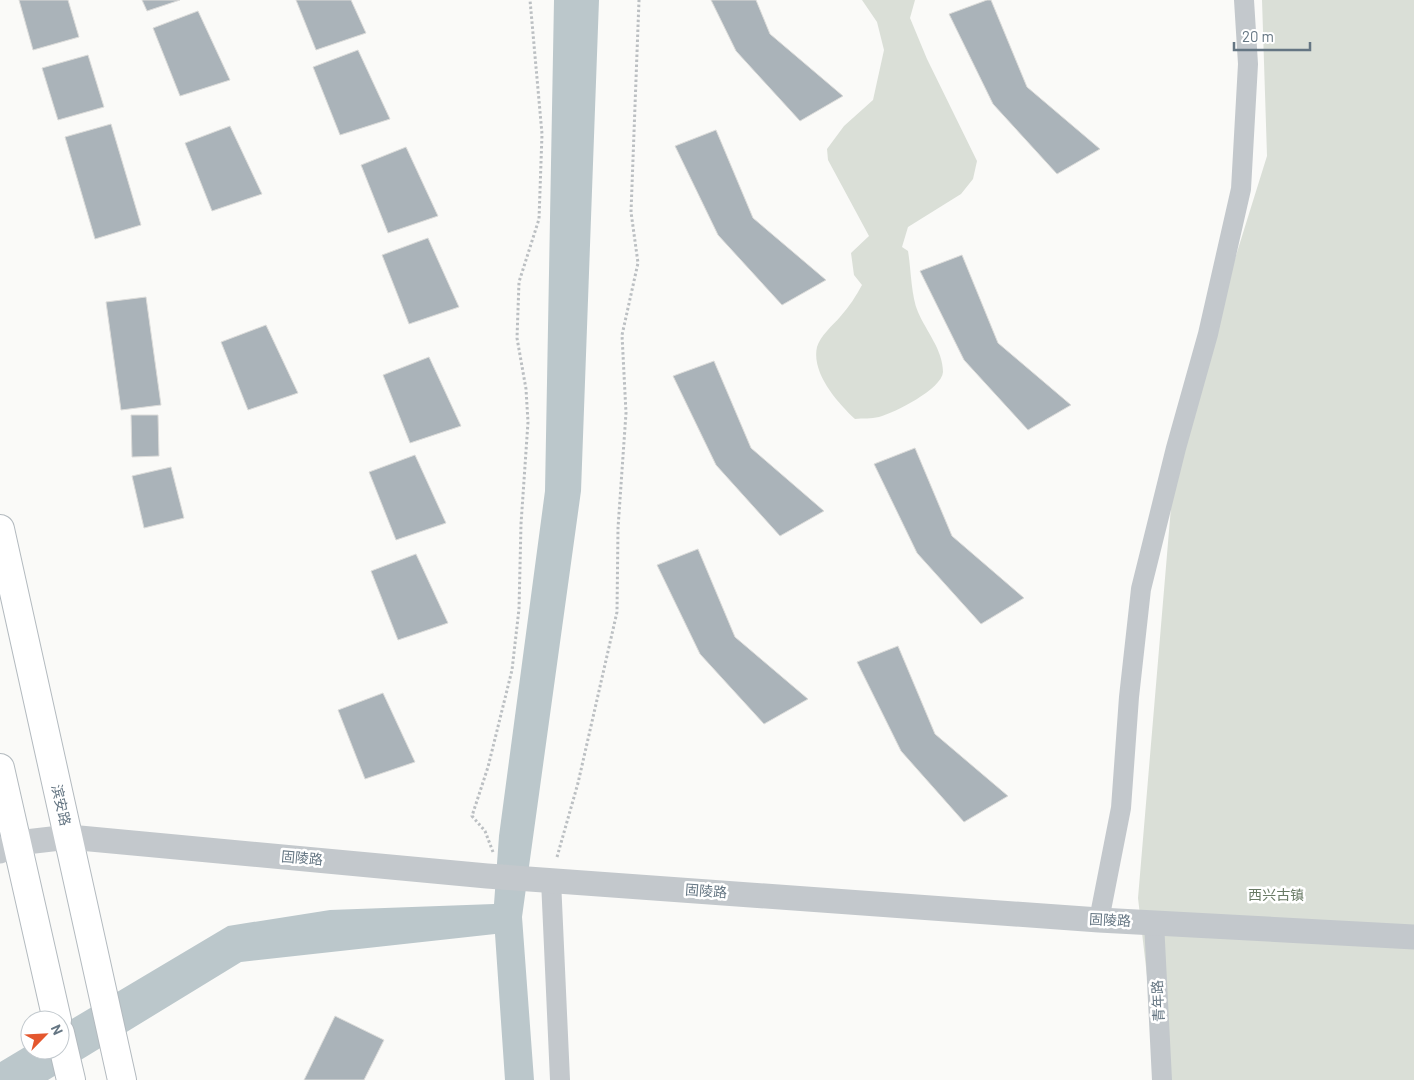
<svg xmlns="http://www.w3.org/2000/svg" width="1414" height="1080" viewBox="0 0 1414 1080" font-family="Barlow,'Noto Sans SC',sans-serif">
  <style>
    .green { fill: #dadfd7 }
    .water { fill: #bbc7cb }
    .building { fill: #aab3b9; stroke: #dcdcda }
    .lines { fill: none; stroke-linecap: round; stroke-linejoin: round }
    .secondary-casing { stroke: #b3babf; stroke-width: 30 }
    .path { stroke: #bbbfc2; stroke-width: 3; stroke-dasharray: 2.5 2.5; stroke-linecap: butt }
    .minor { stroke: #c3c8cc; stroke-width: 20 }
    .tertiary { stroke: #c3c8cc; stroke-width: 25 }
    .secondary { stroke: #fff; stroke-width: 28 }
    .labels { text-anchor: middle; stroke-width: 5; stroke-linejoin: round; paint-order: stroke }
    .street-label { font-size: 14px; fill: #657683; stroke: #fff }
    .park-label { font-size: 14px; fill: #687a64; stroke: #fff }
  </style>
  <rect width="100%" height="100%" fill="#fafaf8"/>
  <g class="green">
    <path d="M862 0H915L910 18 927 59 977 161 973 179 961 194 908 227 902 247 908 251C911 268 911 296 918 312 926 331 943 350 943 372 942 389 894 413 879 417 871 419 863 418 855 419 838 403 811 373 817 347 820 336 833 325 840 317 849 307 856 296 862 285L854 275 851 253 869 236 828 160 827 149 844 126 873 100 884 50 877 22Z"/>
    <polygon points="1262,0 1414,0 1414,1080 1159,1080 1138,898 1176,448 1267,156"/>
  </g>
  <polygon class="water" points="554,0 599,0 581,491 522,917 534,1080 505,1080 495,934 241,962 48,1080 0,1080 0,1062 30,1044 30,1050 60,1050 60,1026 228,926 330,910 494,904 499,836 545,491"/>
  <g class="building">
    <polygon points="19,0 68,0 79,37 33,50"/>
    <polygon points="142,0 180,0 147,11"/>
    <polygon points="296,0 351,0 366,33 316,50"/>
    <polygon points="711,0 756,0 770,34 843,96 800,121 736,51"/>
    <polygon points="987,0 991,0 1027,87 1100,149 1057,174 993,104 949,14"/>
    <polygon points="198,11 230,80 180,96 153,28"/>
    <polygon points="358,50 390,119 340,135 313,67"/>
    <polygon points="88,55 104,107 58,120 42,68"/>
    <polygon points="111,124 141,225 95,239 65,137"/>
    <polygon points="230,126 262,194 212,211 185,143"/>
    <polygon points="716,130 753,218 826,280 782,305 718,235 675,146"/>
    <polygon points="406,147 438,216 388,233 361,165"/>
    <polygon points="428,238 459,307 409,324 382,255"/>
    <polygon points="962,255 998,343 1071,405 1028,430 964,360 920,271"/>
    <polygon points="146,297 161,405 121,410 106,302"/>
    <polygon points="266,325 298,393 248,410 221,342"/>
    <polygon points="429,357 461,426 410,443 383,375"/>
    <polygon points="714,361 751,448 824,511 780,536 716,465 673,376"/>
    <polygon points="131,415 158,415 159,456 132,457"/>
    <polygon points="915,448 952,536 1024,598 981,624 917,553 874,464"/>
    <polygon points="415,455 446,523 396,540 369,472"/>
    <polygon points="171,467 184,518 144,528 132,476"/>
    <polygon points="698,549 735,637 808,699 764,724 700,654 657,565"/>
    <polygon points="416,554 448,623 398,640 371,571"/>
    <polygon points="898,646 935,734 1008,796 964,822 901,751 857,662"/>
    <polygon points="383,693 415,762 365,779 338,710"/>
    <polygon points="335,1016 384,1040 364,1080 304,1080"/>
  </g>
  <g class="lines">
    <defs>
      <g id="secondary">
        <polyline points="0,529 122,1080"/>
        <polyline points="0,768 57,1020"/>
        <polyline points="60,1033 71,1080"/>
      </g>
    </defs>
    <use href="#secondary" class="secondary-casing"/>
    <g class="path">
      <polyline points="493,852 485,831 472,816 488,767 512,670 519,609 521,524 528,422 526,389 517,338 519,282 539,219 542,134 530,0"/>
      <polyline points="557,857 578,783 617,612 618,528 626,413 622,335 638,263 631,212 639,0"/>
    </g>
    <g class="minor">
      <polyline points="551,880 560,1080"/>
      <polyline points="1099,920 1121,808 1129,697 1141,589 1176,448 1208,334 1241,189 1248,64 1244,0"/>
      <polyline points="1154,922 1162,1080"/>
    </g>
    <polyline class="tertiary" points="0,851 17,843 69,837 487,876 1099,920 1414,937"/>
    <use href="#secondary" class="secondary"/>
  </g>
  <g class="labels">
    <g class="street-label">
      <text transform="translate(61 805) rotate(77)" y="5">滨安路</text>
      <text transform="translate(302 858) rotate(5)" y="5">固陵路</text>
      <text transform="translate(706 891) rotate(4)" y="5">固陵路</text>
      <text transform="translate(1110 920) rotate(3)" y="5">固陵路</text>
      <text transform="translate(1158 1001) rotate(-93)" y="5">青年路</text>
    </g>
    <g class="park-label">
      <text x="1276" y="900">西兴古镇</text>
    </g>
  </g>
  <g transform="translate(45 1035) rotate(66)"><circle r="24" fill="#ffffff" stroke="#c1c8cd"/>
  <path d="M0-4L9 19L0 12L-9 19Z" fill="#e4572e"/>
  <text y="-8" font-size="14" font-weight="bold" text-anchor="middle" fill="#657683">N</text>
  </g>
  <path d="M1234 42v8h76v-8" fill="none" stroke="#657683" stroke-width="2.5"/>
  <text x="1242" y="42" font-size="15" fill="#657683" stroke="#ffffff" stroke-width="4" paint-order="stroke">20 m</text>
</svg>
